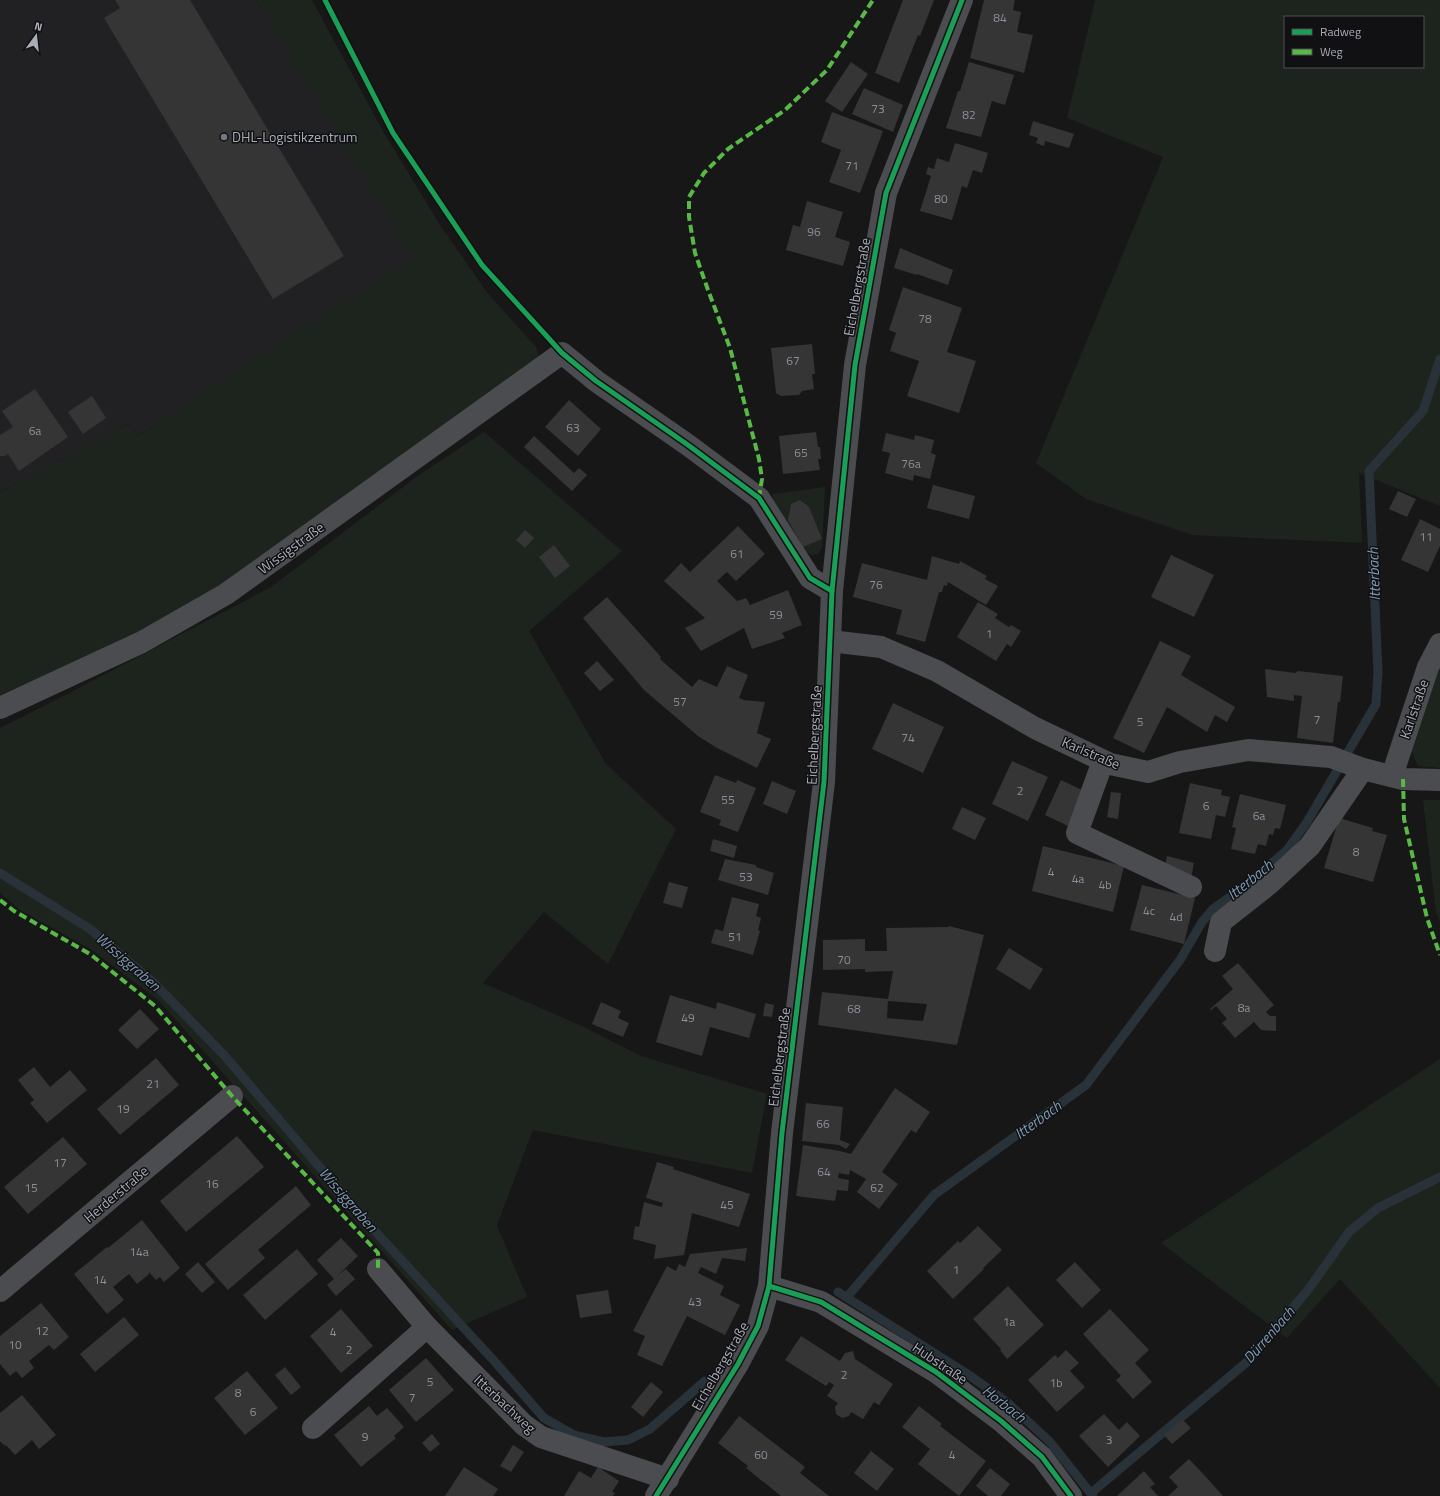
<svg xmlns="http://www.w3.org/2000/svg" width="1440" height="1496" viewBox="0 0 1440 1496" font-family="'Titillium Web',sans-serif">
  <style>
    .built { fill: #212123 }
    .green { fill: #1d241e; fill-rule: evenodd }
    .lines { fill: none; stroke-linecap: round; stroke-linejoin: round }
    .stream { stroke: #2a3239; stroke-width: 9 }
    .building { fill: #353536; fill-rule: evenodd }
    .minor { stroke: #4b4c50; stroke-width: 22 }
    .quiet { stroke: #58b947; stroke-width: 4; stroke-dasharray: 8 4; stroke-linecap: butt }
    .cycleway-casing { stroke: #111113; stroke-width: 8 }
    .cycleway { stroke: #1a9f57; stroke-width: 5 }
    .poi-dot { fill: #757880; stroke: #111113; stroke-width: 1.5 }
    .labels { text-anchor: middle; stroke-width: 3; stroke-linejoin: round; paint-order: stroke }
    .number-label { font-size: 12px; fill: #8b8f98 }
    .poi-label { font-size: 14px; fill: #a8adb8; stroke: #111113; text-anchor: start }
    .street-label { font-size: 14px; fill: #a8adb8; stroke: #111113 }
    .water-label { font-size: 15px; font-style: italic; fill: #7f9bb3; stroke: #111113 }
  </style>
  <rect width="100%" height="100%" fill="#171717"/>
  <polygon class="built" points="0,0 256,0 413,257 138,436 128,424 0,492"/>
  <g class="green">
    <polygon points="256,0 312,0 384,133 440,225 486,291 536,347 539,357 229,583 118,644 0,695 0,492 128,424 138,436 412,257"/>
    <path d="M1095 0H1440V506L1359 473 1362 543 1192 535 1086 499 1036 463 1163 157 1067 118ZM1285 17H1423V67H1285Z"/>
    <polygon points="484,432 622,551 529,631 606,764 676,829 608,964 544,912 483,983 582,1026 641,1056 767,1094 752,1173 533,1130 497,1225 527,1297 452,1330 158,1000 92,950 20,910 0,893 0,728 71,692 271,587 419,475"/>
    <polygon points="825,487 822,547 818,554 812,555 803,550 772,502 773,494"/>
    <polygon points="1440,661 1440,768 1418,766 1410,748"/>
    <polygon points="1423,800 1440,800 1440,921 1436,913"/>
    <polygon points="1440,1059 1440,1388 1340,1279 1287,1338 1161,1243"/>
  </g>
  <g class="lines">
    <g class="stream">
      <polyline points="0,873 90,929 155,984 224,1055 363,1218 496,1363 544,1418 574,1435 604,1442 628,1440 650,1429 705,1381"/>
      <polyline points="838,1292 969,1375 1008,1403 1050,1442 1093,1496"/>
      <polyline points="847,1297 934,1195 1086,1085 1180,960 1202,922 1213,909 1243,888 1287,850 1307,822 1376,704 1378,672 1369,471 1423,411 1440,359"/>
      <polyline points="1091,1493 1247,1362 1308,1290 1349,1232 1378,1208 1440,1177"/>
    </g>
  </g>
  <g class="building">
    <polygon points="115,0 190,0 344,256 273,299 104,18 120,8"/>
    <polygon points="903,0 934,0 920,36 918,35 899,83 875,73"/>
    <polygon points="984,0 1015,0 1013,10 1021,12 1017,32 1033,35 1024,73 970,58"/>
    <polygon points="851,62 868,74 842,112 825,101"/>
    <polygon points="969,62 1014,75 1005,105 992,101 981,137 946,128 958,91 960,91"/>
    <polygon points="864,88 903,105 893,132 852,114"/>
    <polygon points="832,112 883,131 860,193 829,182 841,150 821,142"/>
    <polygon points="1033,121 1074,134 1069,148 1045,141 1044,146 1036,143 1038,138 1029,135"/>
    <polygon points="955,143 988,153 982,173 973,170 967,188 962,186 952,220 920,211 931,176 926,174 928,167 934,169 937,158 949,162"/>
    <polygon points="807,201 843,212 835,237 850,242 843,266 786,250 793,225 800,227"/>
    <polygon points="900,248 953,270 948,285 917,274 917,275 894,268"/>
    <polygon points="903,287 962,308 947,352 976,361 959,413 907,396 919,361 890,351 896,333 889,330"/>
    <polygon points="812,344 815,374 812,374 814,389 802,391 799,395 781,396 776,393 771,348"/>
    <polygon points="35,389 68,437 19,471 8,454 5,456 0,456 0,435 13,427 2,411"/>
    <polygon points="92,396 106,418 83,434 68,412"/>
    <polygon points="569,400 601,429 578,456 545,427"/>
    <polygon points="816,432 818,447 820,447 821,459 818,459 820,470 783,474 779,436"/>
    <polygon points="886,433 914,440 915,435 934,440 931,453 936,455 930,479 914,475 913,481 885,473 890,453 882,451"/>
    <polygon points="534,436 574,473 579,468 587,475 572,491 524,447"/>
    <polygon points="933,485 975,496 969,519 927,508"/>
    <polygon points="1398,491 1416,499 1407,517 1389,509"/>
    <polygon points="800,500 809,507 822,539 803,547 788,520 791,504"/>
    <polygon points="1420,519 1440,529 1440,546 1428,572 1401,560"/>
    <polygon points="738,526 765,554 736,581 727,572 717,581 737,601 746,598 750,605 788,590 802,625 782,633 785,638 752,649 744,628 701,651 685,628 705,618 664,581 681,563 690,572"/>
    <polygon points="525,530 534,538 525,548 516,540"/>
    <polygon points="554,545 570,566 555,578 539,557"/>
    <polygon points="1171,555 1214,575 1194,617 1151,597"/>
    <polygon points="932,556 959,564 960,561 987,576 985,579 998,586 986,605 948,582 947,586 944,585 942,592 939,592 925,642 896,634 902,610 853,597 862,563 927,580"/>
    <polygon points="607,597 661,657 660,659 692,687 699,679 717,687 727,666 748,675 739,698 744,700 765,702 757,733 771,739 757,768 717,748 698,736 644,690 583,618"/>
    <polygon points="978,602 998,614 995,618 1009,627 1011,625 1021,631 1011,647 1007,644 996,661 957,637"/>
    <polygon points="1160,641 1191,656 1181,675 1235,707 1227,722 1215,715 1207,732 1167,707 1144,753 1113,738"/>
    <polygon points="597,661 614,680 600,691 584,673"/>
    <polygon points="1265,669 1295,673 1298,671 1343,676 1340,702 1338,702 1333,743 1297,738 1302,696 1294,695 1294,701 1267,697"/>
    <polygon points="893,703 944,727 923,773 872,749"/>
    <polygon points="1012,761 1048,777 1028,821 992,804"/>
    <polygon points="715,775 736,783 737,780 756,788 738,832 719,825 721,820 700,812"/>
    <polygon points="1061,780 1084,791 1068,826 1045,815"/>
    <polygon points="772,781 796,791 787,814 763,804"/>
    <polygon points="1190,783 1222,790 1221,795 1230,797 1225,817 1216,815 1211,839 1179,833"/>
    <polygon points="1111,792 1121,793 1118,819 1107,817"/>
    <polygon points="1240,794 1286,805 1280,829 1275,828 1273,835 1269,834 1266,846 1258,844 1255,854 1231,849 1236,828 1232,827"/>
    <polygon points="962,807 986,818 975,840 952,829"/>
    <polygon points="1339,818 1373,828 1372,831 1387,835 1373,882 1324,868"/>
    <polygon points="713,839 737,846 734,858 710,851"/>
    <polygon points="1043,846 1124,866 1113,912 1032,891"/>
    <polygon points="1167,856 1194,863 1191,878 1165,866"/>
    <polygon points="725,859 756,865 756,867 774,873 768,895 718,880"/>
    <polygon points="669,882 688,887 682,908 663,903"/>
    <polygon points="1142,885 1195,898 1184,944 1130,930"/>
    <polygon points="732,897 759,904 756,916 761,918 758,930 760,931 753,955 711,943 715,929 723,931"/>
    <path d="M949 926 984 935 957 1045 818 1025 822 992 888 999 893 971 865 972V969L823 970V940L865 939V951H887L886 928 948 927ZM888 1001 927 1004 923 1021 887 1018Z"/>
    <polygon points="1009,948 1043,969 1030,990 996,969"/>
    <polygon points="1238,963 1274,1005 1266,1012 1270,1016 1276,1016 1276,1031 1261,1030 1254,1022 1235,1038 1222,1023 1227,1019 1216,1006 1211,1010 1210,1009 1233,989 1222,976"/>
    <polygon points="670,995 716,1009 717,1002 756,1014 749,1038 710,1027 702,1056 656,1042"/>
    <polygon points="601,1002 621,1011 618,1018 629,1023 623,1037 592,1024"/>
    <polygon points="765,1003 774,1005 772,1017 763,1016"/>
    <polygon points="140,1009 159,1029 137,1049 118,1030"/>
    <polygon points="156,1058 179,1085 120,1135 97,1109"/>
    <polygon points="34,1067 50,1087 70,1070 87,1090 47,1123 30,1103 34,1100 18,1080"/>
    <polygon points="895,1088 930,1112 916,1133 911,1130 882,1172 898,1184 879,1209 857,1192 866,1179 850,1170 849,1175 839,1173 838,1178 849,1180 848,1191 837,1190 835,1201 796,1196 803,1145 840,1151 851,1154"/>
    <polygon points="806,1103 843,1107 840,1140 850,1144 846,1149 839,1145 802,1141"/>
    <polygon points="237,1136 264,1167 186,1232 160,1201"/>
    <polygon points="63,1137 87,1164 28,1214 4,1187"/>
    <polygon points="657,1162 674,1167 673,1169 750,1194 739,1227 692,1213 684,1255 654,1259 656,1245 633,1239 635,1226 639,1227 644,1202 662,1207 663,1203 646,1198"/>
    <polygon points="296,1186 311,1205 258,1250 265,1258 228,1290 205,1264"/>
    <polygon points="142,1220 180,1268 164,1282 160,1277 156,1280 149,1272 149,1274 137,1284 129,1274 113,1287 124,1300 107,1314 74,1274 107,1247 108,1248"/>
    <polygon points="978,1226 1002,1250 983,1268 984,1269 953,1299 927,1271 958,1241 960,1243"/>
    <polygon points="341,1238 358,1256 337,1276 346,1269 355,1279 336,1296 327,1285 334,1279 317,1260"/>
    <polygon points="747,1248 745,1261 722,1258 716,1274 701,1267 698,1273 724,1286 720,1295 740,1305 725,1335 687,1316 662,1366 637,1355 645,1336 633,1331 667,1266 676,1271 679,1264 685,1267 690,1254"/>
    <polygon points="297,1249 318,1274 265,1320 243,1295"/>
    <polygon points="198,1262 215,1282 202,1293 185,1274"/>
    <polygon points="1075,1262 1101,1290 1082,1308 1056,1280"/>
    <polygon points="1008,1286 1044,1325 1007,1359 1000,1350 1001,1349 973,1319"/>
    <polygon points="608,1290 612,1313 580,1318 576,1295"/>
    <polygon points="41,1303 69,1337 54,1350 49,1345 29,1361 34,1368 22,1378 16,1371 10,1376 0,1364 0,1336"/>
    <polygon points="341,1309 373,1346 341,1373 310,1336"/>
    <polygon points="1110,1309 1149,1350 1135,1363 1152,1382 1133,1399 1116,1380 1121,1376 1083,1334"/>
    <polygon points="124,1317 139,1335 95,1372 80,1354"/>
    <polygon points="801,1336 840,1361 845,1353 853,1351 855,1359 893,1384 879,1405 874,1402 863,1419 851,1412 849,1416 842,1418 836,1414 835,1407 838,1403 827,1396 834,1385 829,1382 826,1386 785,1360"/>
    <polygon points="1066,1350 1079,1363 1070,1371 1085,1387 1057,1412 1028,1380 1055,1355 1058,1358"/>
    <polygon points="426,1358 454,1390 416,1422 389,1390"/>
    <polygon points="285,1367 301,1387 291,1395 275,1375"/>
    <polygon points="247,1371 278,1408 245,1435 214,1398"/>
    <polygon points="651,1382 663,1392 643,1417 631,1407"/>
    <polygon points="22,1395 56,1435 39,1449 32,1440 15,1455 6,1445 5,1446 0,1441 0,1413"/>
    <polygon points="369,1406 377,1416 387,1408 404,1427 394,1436 396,1438 361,1467 334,1435"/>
    <polygon points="919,1406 942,1424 940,1426 986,1461 959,1496 918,1464 930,1449 902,1427"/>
    <polygon points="1104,1414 1119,1430 1127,1422 1140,1436 1108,1467 1079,1436"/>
    <polygon points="739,1416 805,1467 800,1473 829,1496 781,1496 746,1468 748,1466 718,1443"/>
    <polygon points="1182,1419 1191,1428 1172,1444 1164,1435"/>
    <polygon points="432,1434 440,1444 430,1452 422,1443"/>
    <polygon points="513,1445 524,1452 511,1472 500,1466"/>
    <polygon points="871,1451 894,1469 877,1491 854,1473"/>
    <polygon points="1189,1459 1207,1478 1223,1496 1168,1496 1178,1487 1169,1477"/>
    <polygon points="464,1467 498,1489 493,1496 445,1496"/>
    <polygon points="598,1467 619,1481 612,1492 615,1493 613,1496 564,1496 579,1471 591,1478"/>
    <polygon points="990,1468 1010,1484 1001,1496 988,1496 976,1486"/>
    <polygon points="1144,1471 1155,1484 1150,1487 1158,1496 1117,1496"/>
  </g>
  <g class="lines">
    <g class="minor">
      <polyline points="830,641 881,647 937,671 1035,728 1110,764 1148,772 1180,762 1248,750 1331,757 1363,769 1403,779 1440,780"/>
      <polyline points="0,708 142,642 226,594 562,353 596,381 688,445 759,498 810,578 832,591"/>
      <polyline points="1103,761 1077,833 1191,887"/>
      <polyline points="1392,776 1428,667 1440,644"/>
      <polyline points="1215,951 1221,922 1269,884 1310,846 1363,769"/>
      <polyline points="378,1269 427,1327 524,1425 541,1437 668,1479"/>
      <polyline points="769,1286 821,1302 936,1372 1001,1421 1042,1457 1071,1496"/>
      <polyline points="0,1291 232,1096"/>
      <polyline points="313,1428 427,1327"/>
      <polyline points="656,1496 738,1364 758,1326 769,1286 782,1133 824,782 832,591 855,365 886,193 962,0"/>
    </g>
    <g class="quiet">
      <polyline points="759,498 762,479 759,459 730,348 708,290 695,253 689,217 689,197 704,173 728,149 785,110 827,70 873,0"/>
      <polyline points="1403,779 1404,819 1427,918 1440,955"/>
      <polyline points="0,900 14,911 90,954 155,1006 232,1096 378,1253 378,1269"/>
    </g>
    <defs>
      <g id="cycleway">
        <polyline points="325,0 393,133 482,265 562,353 596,381 688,445 759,498 810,578 832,591"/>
        <polyline points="769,1286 821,1302 936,1372 1001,1421 1042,1457 1071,1496"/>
        <polyline points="656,1496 738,1364 758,1326 769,1286 782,1133 824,782 832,591 855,365 886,193 962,0"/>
      </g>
    </defs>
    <use href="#cycleway" class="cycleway-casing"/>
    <use href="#cycleway" class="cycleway"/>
  </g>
  <circle class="poi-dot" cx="224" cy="137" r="4"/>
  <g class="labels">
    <g class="number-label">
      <text x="1000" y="22">84</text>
      <text x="878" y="113">73</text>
      <text x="969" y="119">82</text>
      <text x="852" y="170">71</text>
      <text x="941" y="203">80</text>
      <text x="814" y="236">96</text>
      <text x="925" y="323">78</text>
      <text x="793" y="365">67</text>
      <text x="573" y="432">63</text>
      <text x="35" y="435">6a</text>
      <text x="801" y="457">65</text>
      <text x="911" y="468">76a</text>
      <text x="1426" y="541">11</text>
      <text x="737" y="558">61</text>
      <text x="876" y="589">76</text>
      <text x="776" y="619">59</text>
      <text x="989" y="638">1</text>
      <text x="680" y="706">57</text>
      <text x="1317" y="724">7</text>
      <text x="1140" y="726">5</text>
      <text x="908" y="742">74</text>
      <text x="1020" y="795">2</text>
      <text x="728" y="804">55</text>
      <text x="1206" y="810">6</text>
      <text x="1259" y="820">6a</text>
      <text x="1356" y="856">8</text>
      <text x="1051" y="876">4</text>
      <text x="746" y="881">53</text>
      <text x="1078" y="883">4a</text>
      <text x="1105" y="889">4b</text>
      <text x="1149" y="915">4c</text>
      <text x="1176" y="921">4d</text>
      <text x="735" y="941">51</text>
      <text x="844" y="964">70</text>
      <text x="1244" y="1012">8a</text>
      <text x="854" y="1013">68</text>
      <text x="688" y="1022">49</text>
      <text x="153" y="1088">21</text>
      <text x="123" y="1113">19</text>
      <text x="823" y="1128">66</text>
      <text x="60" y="1167">17</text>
      <text x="824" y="1176">64</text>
      <text x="212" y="1188">16</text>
      <text x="31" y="1192">15</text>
      <text x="877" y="1192">62</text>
      <text x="727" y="1209">45</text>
      <text x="139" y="1256">14a</text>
      <text x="956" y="1274">1</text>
      <text x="100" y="1284">14</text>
      <text x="695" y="1306">43</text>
      <text x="1009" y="1326">1a</text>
      <text x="42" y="1335">12</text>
      <text x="333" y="1336">4</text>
      <text x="15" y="1349">10</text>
      <text x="349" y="1354">2</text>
      <text x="844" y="1379">2</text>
      <text x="430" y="1386">5</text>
      <text x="1056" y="1387">1b</text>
      <text x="238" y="1397">8</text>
      <text x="412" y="1402">7</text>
      <text x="253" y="1416">6</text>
      <text x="365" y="1441">9</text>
      <text x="1109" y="1444">3</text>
      <text x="761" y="1459">60</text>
      <text x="952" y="1459">4</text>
    </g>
    <g class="poi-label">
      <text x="232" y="142">DHL-Logistikzentrum</text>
    </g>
    <g class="street-label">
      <text transform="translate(857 287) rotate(-80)" y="5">Eichelbergstraße</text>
      <text transform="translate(291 548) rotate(-36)" y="5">Wissigstraße</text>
      <text transform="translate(1414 709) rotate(-71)" y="5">Karlstraße</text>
      <text transform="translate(814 735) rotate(-87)" y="5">Eichelbergstraße</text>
      <text transform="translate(1091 753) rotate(23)" y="5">Karlstraße</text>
      <text transform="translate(779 1057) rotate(-83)" y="5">Eichelbergstraße</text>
      <text transform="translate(116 1194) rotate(-40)" y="5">Herderstraße</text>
      <text transform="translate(940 1363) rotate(34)" y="5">Hubstraße</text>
      <text transform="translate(720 1366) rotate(-60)" y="5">Eichelbergstraße</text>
      <text transform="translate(505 1404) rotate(43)" y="5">Itterbachweg</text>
    </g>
    <g class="water-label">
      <text transform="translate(1374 574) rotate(-92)" y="5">Itterbach</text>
      <text transform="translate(1250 880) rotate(-39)" y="5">Itterbach</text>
      <text transform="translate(128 962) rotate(41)" y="5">Wissiggraben</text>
      <text transform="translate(1038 1120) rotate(-36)" y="5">Itterbach</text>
      <text transform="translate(348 1200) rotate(49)" y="5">Wissiggraben</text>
      <text transform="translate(1269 1335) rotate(-49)" y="5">Dürrenbach</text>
      <text transform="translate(1004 1404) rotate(38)" y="5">Horbach</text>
    </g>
  </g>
  <rect x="1284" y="16" width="140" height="52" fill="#111113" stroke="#4d4f55"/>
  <rect x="1292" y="29" width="20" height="6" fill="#1a9f57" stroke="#4d4f55"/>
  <text x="1320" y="36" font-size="12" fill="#a8adb8">Radweg</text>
  <rect x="1292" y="49" width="20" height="6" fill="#58b947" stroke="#4d4f55"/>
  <text x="1320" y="56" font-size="12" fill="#a8adb8">Weg</text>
  <g transform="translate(36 36) rotate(15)" stroke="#111113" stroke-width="3" paint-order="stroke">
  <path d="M0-3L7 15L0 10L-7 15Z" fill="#a8adb8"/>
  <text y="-6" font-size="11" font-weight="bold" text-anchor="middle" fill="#a8adb8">N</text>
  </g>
</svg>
